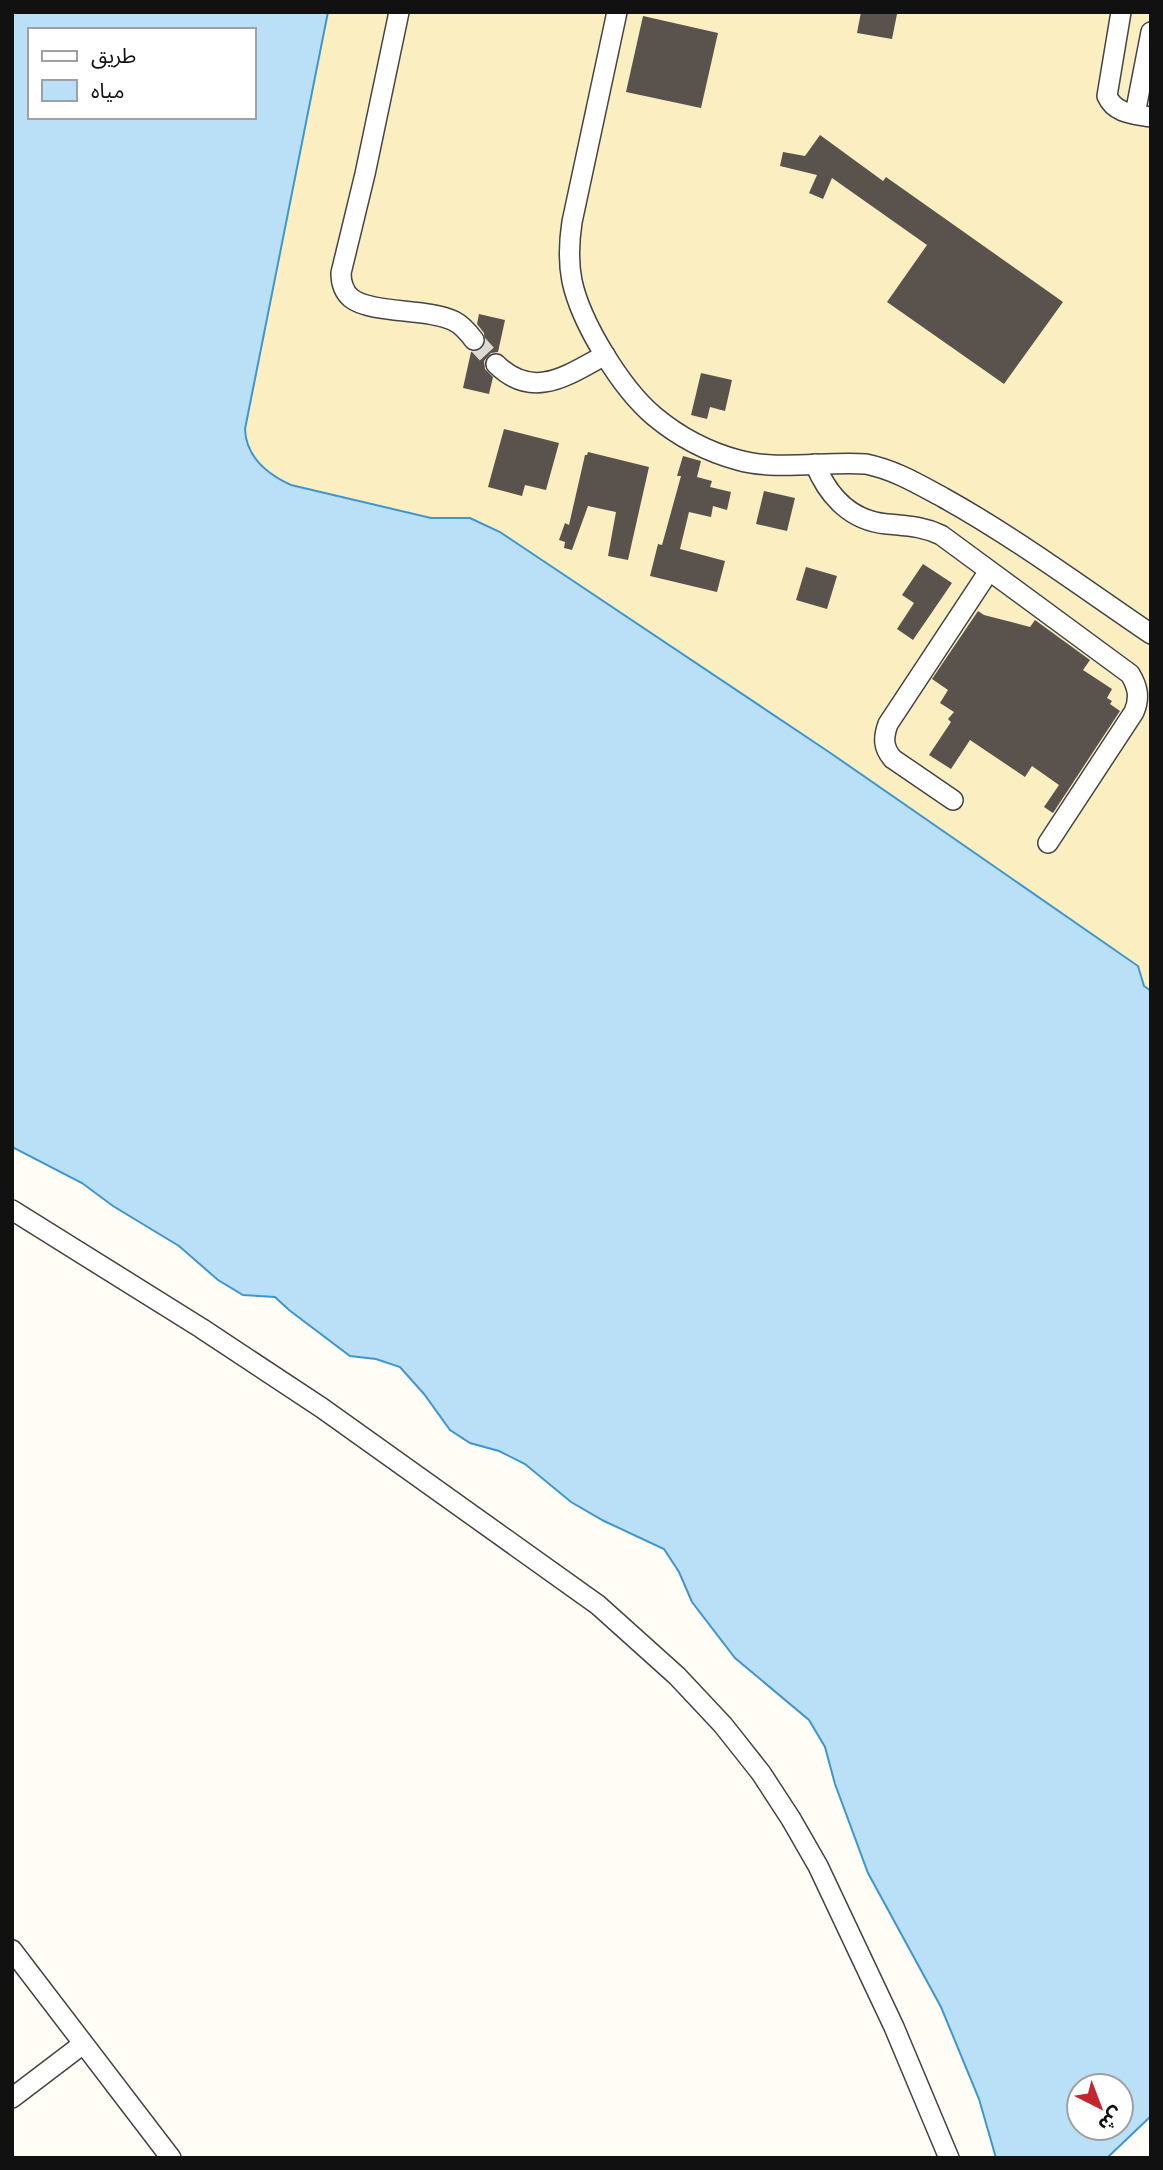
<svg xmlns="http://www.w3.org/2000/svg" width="1163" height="2170" viewBox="0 0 1163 2170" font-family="'IBM Plex Serif','Noto Sans Arabic',serif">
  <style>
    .sand { fill: #fbeec1 }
    .water { fill: #b9e0f7; stroke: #3f96cf; stroke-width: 2; fill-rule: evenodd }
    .building { fill: #5a524d }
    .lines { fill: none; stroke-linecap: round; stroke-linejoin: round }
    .minor-tunnel { stroke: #dbdad3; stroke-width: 19; stroke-dasharray: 19 10; stroke-linecap: butt }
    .minor-casing { stroke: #444; stroke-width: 22 }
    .minor { stroke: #fff; stroke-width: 19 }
  </style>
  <rect width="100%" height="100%" fill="#fffdf5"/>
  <path class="sand" d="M328 12H1151V991L1144 986 1137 966 829 751 500 532 470 518H431L291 485C267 474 246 456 245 429Z"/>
  <path class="water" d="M12 12H328L245 429C246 456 267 474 291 485L431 518H470L500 532 829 752 1138 966 1144 986 1151 991V2116L1107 2158H996L979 2099 941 2007 868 1873 835 1784 825 1747 809 1720 735 1658 692 1602 679 1572 664 1549 604 1521 571 1502 525 1464 499 1451 470 1443 450 1430 424 1394 400 1367 376 1359 350 1356 289 1310 275 1297 243 1295 218 1280 179 1246 113 1206 82 1183 12 1147ZM30 30H254V117H30ZM1079 2086H1121V2128H1079Z"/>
  <g class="building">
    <polygon points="861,12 897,14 892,39 857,33"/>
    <polygon points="643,16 718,33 701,108 626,92"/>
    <polygon points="820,135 883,181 886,177 1063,302 1004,384 887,302 927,245 832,178 823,199 809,193 817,175 780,166 783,152 805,156"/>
    <polygon points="479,314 505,320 498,352 491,353 484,361 485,369 493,377 489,394 463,388 471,352 481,350 485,344 484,333 477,324"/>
    <polygon points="701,373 732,380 725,411 710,407 707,419 691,415"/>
    <polygon points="504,429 559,443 546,490 525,485 522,496 488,487"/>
    <polygon points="588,452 649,467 628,560 608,556 616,512 588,506 572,550 564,548 565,542 559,540 565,523 569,525 585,455 587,455"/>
    <polygon points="683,456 701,461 697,477 712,481 710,487 731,492 727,510 713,506 711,517 689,512 680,549 725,561 717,592 650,576 658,544 662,545 681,476 677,476"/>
    <polygon points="764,491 795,498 787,531 756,524"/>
    <polygon points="923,564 952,583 913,640 897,629 914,603 902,595"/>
    <polygon points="806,567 837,576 827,609 796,600"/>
    <polygon points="978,611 984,615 1030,627 1035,620 1090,660 1083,670 1112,689 1107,698 1112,701 1110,704 1120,711 1053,813 1044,807 1059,785 1032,766 1025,777 970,740 951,769 929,755 951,722 948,719 954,712 940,703 948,690 932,679"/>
  </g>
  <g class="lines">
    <polyline class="minor-tunnel" points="474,340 496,364"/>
    <defs>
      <g id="minor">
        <path d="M399 12 365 174 341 273C341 282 343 291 351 298 371 314 428 308 454 321 462 325 468 332 474 340"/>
        <path d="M617 12 572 222C569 242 568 261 572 281 581 323 621 388 654 416 678 436 708 452 738 460 776 471 826 461 866 464 895 470 918 484 944 498 1016 538 1083 588 1151 634"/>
        <path d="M1121 12 1107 96C1115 114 1134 114 1151 117"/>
        <polyline points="1135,114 1151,32"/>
        <path d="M496 364C533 401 568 375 605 355"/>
        <path d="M815 464C828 496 851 521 887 524 907 526 922 526 941 535L1130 674C1138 687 1140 698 1134 712L1048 843"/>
        <path d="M953 800 893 759C883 748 883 738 888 724L989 571"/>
        <polyline points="12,1210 201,1328 322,1408 598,1605 677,1676 723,1725 761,1773 791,1819 818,1866 894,2027 949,2158"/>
        <polyline points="12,1950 171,2158"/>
        <polyline points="12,2098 83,2044"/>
      </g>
    </defs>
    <use href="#minor" class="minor-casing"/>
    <use href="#minor" class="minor"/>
  </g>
  <rect width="1163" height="2170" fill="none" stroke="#111111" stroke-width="28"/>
  <rect x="28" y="28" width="228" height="91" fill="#ffffff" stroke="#a0a0a0" stroke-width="2"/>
  <rect x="42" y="51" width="35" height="10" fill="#ffffff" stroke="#a0a0a0" stroke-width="2"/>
  <text x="91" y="63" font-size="21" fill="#111111">طريق</text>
  <rect x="42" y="80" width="35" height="21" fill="#b9e0f7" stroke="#a0a0a0" stroke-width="2"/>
  <text x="91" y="98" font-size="21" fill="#111111">مياه</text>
  <g transform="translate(1100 2107) rotate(138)"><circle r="33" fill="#ffffff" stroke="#a0a0a0" stroke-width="2"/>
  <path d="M0-5L12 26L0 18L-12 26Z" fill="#c4262e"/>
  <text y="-10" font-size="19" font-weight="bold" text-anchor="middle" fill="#111111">ش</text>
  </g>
</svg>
